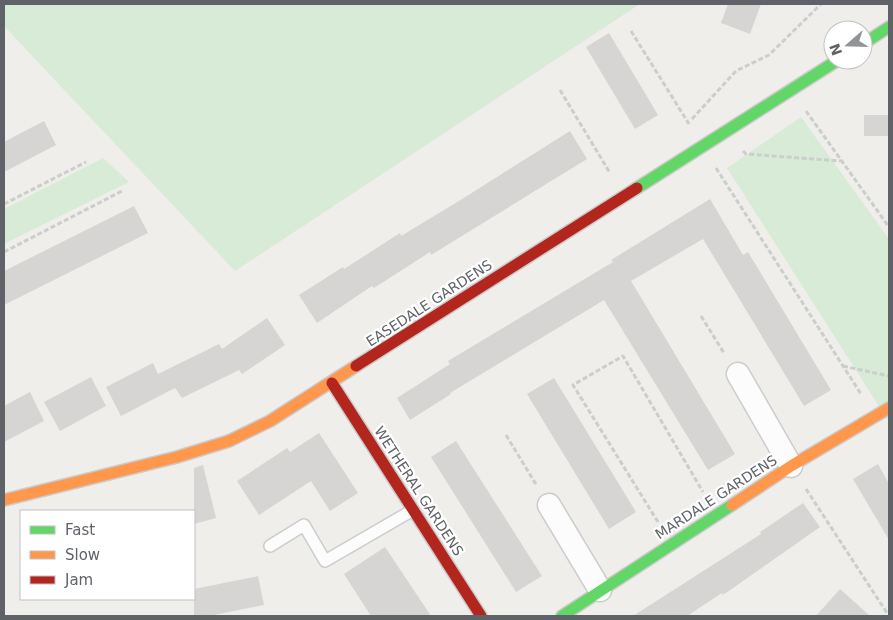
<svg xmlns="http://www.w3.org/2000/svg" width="893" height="620" viewBox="0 0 893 620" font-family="'DejaVu Sans',sans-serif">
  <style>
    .green { fill: #d8ebd6 }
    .building { fill: #d6d5d3 }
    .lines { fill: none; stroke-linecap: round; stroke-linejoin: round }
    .lane-casing { stroke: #cbcccc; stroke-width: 14 }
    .street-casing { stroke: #cbcccc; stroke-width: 25 }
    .fast-casing { stroke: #cacacb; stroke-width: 14 }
    .slow-casing { stroke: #cacacb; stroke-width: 14 }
    .jam-casing { stroke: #cacacb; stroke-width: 14 }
    .path { stroke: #cacfcc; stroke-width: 3; stroke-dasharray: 5 2.5; stroke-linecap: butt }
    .lane { stroke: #fdfcfc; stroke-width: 11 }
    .street { stroke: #fdfcfc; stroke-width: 22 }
    .fast { stroke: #63d668; stroke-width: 11 }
    .slow { stroke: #ff974d; stroke-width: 11 }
    .jam { stroke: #b3261e; stroke-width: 11 }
    .labels { text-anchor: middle; stroke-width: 4.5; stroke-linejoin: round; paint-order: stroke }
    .street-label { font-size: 14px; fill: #5f6368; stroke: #fff }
  </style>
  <rect width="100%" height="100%" fill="#efeeea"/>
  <g class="green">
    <polygon points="4,4 640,4 235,271 4,26"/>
    <polygon points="801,117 889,239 889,422 727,168"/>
    <polygon points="103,158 129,182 4,244 4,209"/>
  </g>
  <g class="building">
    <polygon points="728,4 761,4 750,34 721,23"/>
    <polygon points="609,33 658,115 635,129 586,47"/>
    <rect x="864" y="115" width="25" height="21"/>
    <polygon points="44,121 56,145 4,172 4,142"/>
    <polygon points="570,131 587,159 431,255 430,252 374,288 372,286 317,323 299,295 343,267 344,269 400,233 401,236 459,201"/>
    <polygon points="710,199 743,255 748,252 831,390 804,406 703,239 631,281 735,454 708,470 604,300 450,393 451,394 410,420 397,398 450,364 448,361 613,262 611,260"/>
    <polygon points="134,206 148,233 4,305 4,271"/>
    <polygon points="267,318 285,345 242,374 239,370 182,398 175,388 121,416 106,387 153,363 158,374 219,344 222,349"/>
    <polygon points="91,377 106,406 60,431 44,402"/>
    <polygon points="554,378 636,512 609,529 527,394"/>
    <polygon points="30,392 44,421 4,442 4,406"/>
    <polygon points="319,433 358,493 330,511 311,481 259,515 237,481 287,448 290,452"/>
    <polygon points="456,441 542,576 516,592 431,457"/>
    <polygon points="878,464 889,484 889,540 853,479"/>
    <polygon points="203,465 216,518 194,524 194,468"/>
    <polygon points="803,503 820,527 723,595 722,593 687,616 633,616 761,534 760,532"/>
    <polygon points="385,547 431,616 371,616 344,574"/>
    <polygon points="258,576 264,605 209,616 194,616 194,589"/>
    <polygon points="840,589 870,616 816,616"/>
  </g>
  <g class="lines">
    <defs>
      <polyline id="lane" points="270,546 304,525 325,561 413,510"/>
      <g id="street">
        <polyline points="738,374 791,466"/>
        <polyline points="549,505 600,590"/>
      </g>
      <g id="fast">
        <polyline points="863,44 889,27"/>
        <polyline points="637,188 838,60"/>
        <polyline points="562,616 732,505"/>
      </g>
      <g id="slow">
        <polyline points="4,500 177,457 229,441 270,421 356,366"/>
        <polyline points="732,505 791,466 889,408"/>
      </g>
      <g id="jam">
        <polyline points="356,366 637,188"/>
        <polyline points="332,383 481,616"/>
      </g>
    </defs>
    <use href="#lane" class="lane-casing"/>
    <use href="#street" class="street-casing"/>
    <use href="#fast" class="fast-casing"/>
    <use href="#slow" class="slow-casing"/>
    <use href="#jam" class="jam-casing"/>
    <g class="path">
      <polyline points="631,31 689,124"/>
      <polyline points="560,90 610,173"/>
      <polyline points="806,111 889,227"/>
      <polyline points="692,119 736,71 769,55 821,4"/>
      <polyline points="743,151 746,154 841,161"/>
      <polyline points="716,168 861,394"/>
      <polyline points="4,204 86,162"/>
      <polyline points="4,252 124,190"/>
      <polyline points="701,316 724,353"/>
      <polyline points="843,366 889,376"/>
      <polyline points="506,435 537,486"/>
      <polyline points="806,489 889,616"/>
      <polyline points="658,522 573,385 623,356 703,492"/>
    </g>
    <use href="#lane" class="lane"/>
    <use href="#street" class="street"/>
    <use href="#fast" class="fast"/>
    <use href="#slow" class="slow"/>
    <use href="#jam" class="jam"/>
  </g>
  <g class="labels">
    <g class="street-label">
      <text transform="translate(429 303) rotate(-33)" y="5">EASEDALE GARDENS</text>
      <text transform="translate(419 491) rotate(57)" y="5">WETHERAL GARDENS</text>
      <text transform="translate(716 497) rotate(-33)" y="5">MARDALE GARDENS</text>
    </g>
  </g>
  <rect width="893" height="620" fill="none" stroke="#5f6368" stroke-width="10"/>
  <rect x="20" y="510" width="175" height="90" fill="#ffffff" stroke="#bfc1c3"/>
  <rect x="30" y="526" width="25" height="8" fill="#63d668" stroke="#bfc1c3"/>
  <text x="65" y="535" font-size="15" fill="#5f6368">Fast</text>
  <rect x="30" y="551" width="25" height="8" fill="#ff974d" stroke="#bfc1c3"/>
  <text x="65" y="560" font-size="15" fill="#5f6368">Slow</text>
  <rect x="30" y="576" width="25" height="8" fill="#b3261e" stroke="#bfc1c3"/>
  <text x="65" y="585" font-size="15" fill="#5f6368">Jam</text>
  <g transform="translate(848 45) rotate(250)"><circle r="24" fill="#ffffff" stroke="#bfc1c3"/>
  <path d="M0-4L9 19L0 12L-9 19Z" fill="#919496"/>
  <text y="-8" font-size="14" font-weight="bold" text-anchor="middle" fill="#5f6368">N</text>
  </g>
</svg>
